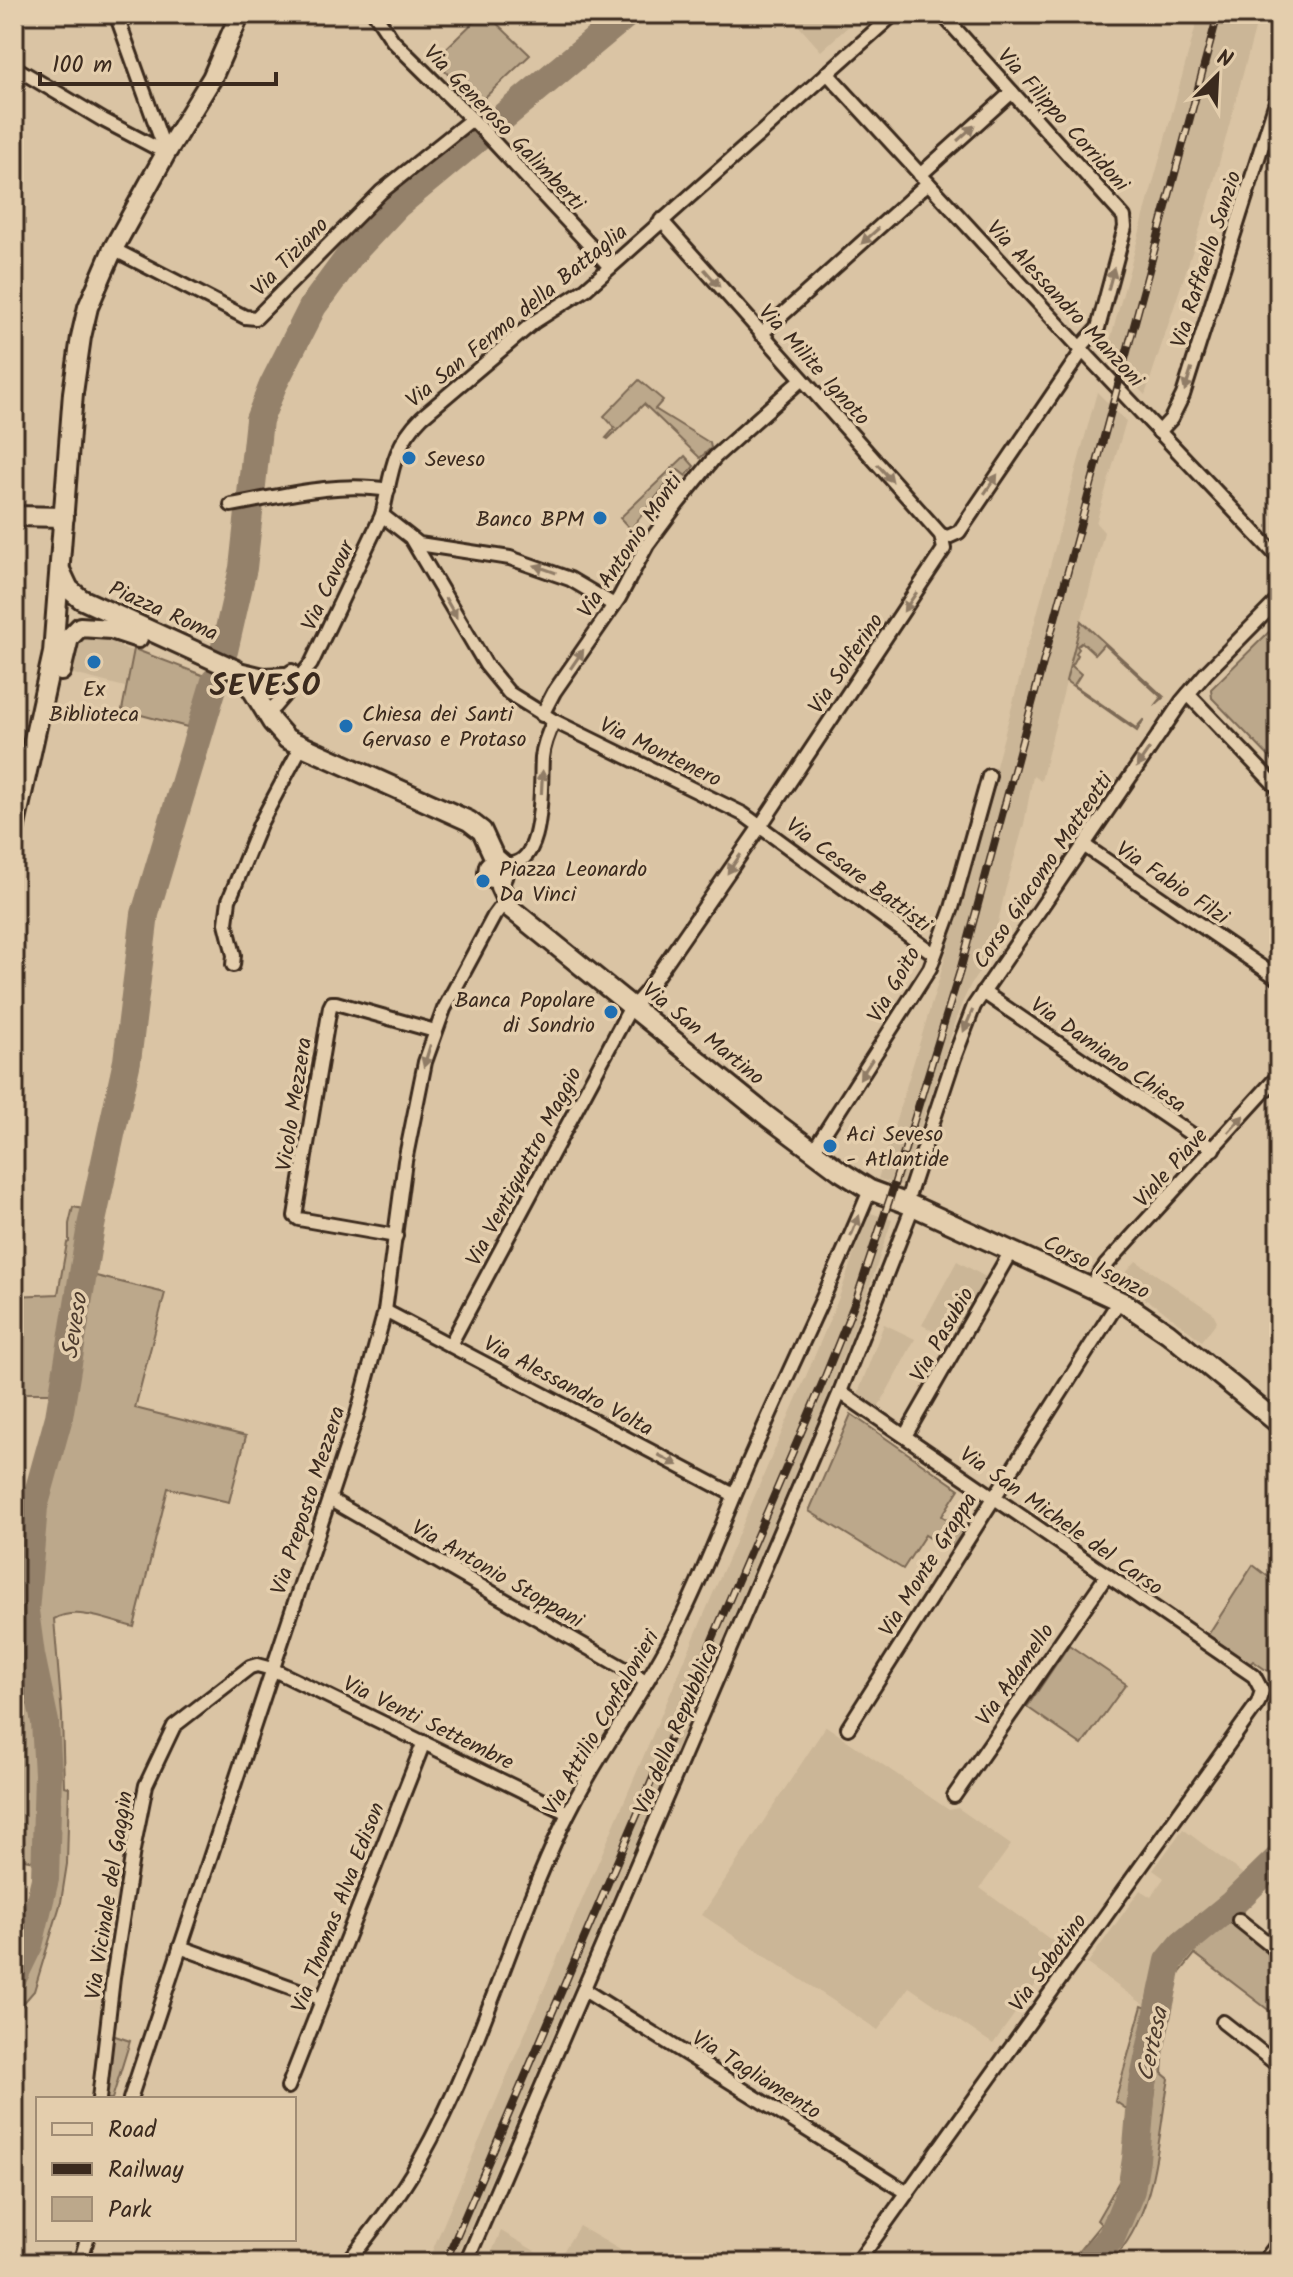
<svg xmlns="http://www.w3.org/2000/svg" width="1293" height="2277" viewBox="0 0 1293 2277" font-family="Kalam,sans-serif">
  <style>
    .built { fill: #cbb697 }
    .green { fill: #bca88b; stroke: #7c6954; stroke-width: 2 }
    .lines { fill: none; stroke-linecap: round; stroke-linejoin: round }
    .river { stroke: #94816a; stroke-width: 28 }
    .street-casing { stroke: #3b2a1e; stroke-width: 18 }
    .secondary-casing { stroke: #3b2a1e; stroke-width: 24 }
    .street { stroke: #e4cead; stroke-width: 12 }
    .secondary { stroke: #e4cead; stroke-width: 18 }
    .rail-casing { stroke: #3b2a1e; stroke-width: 8 }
    .rail { stroke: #e4cead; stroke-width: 5; stroke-dasharray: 15; stroke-linecap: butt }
    .oneway { fill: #907c66 }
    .poi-dot { fill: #1f6fb2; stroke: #e4cead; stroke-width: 3 }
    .labels { text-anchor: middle; stroke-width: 7; stroke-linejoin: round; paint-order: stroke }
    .street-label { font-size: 22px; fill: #3b2a1e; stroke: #e4cead }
    .poi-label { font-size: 22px; fill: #3b2a1e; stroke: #e4cead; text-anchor: start }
    .water-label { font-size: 24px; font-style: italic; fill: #4d3b2d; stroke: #e4cead }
    .district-label { font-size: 30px; font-weight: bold; letter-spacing: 2px; fill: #3b2a1e; stroke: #e4cead }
  </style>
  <rect width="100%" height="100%" fill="#dac4a4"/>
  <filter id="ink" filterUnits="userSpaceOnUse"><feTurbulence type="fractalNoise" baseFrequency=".0125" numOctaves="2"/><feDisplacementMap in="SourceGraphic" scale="16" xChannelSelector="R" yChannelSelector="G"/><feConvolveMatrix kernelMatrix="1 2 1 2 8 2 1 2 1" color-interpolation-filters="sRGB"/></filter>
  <g filter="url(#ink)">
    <g class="built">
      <polygon points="788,14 862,14 821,51"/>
      <polygon points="1199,14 1259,14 1208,204 1145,395 1106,356"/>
      <polygon points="1097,392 1126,421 1096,523 1104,532 1041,781 1033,776 1024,824 1005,891 991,955 971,984 962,1003 901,1185 878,1179 940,976 1023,665 1024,654 1031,636"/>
      <polygon points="90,637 121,644 121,648 133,651 125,687 70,673 76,641 79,638 89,640"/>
      <polygon points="868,1212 892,1220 866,1298 825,1403 455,2263 427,2263 812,1362 840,1295"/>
      <polygon points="957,1261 989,1279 951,1341 922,1325"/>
      <polygon points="1136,1261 1213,1313 1217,1321 1202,1341 1158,1307 1117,1283"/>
      <polygon points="884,1324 915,1339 877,1410 857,1396"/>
      <polygon points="826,1726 949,1810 958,1808 1011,1845 980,1888 1062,1948 993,2044 909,1987 878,2030 702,1915"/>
      <polygon points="1183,1829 1248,1878 1171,1940 1162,1954 1153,1981 1150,2009 1087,1964 1140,1890 1151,1897 1164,1878 1153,1870"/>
      <polygon points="579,2226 641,2262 643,2263 556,2263"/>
      <polygon points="501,2231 545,2257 555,2263 487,2263"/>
    </g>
    <g class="green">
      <polygon points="482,14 487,14 530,55 482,100 475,102 434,60"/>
      <polygon points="639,380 663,400 655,409 710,443 711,448 700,458 644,404 608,439 606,438 615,428 604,416"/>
      <polygon points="685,456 694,466 686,476 678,470 634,525 640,531 636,535 620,518"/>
      <polygon points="1081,621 1164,697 1154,706 1161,697 1104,644 1095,654 1082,642 1077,646 1079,649 1076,653 1078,655 1072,666 1081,674 1074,685 1136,728 1144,719 1137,731 1066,681"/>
      <polygon points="1279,622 1279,767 1212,698 1211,689"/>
      <polygon points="134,649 205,676 191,728 122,710"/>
      <polygon points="73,1207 84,1209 54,1393 14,1393 14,1296 58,1294 67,1243 69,1242 69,1224"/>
      <path d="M92 1275 165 1293 135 1408 246 1436 229 1502 168 1488 134 1627C109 1621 78 1606 54 1619L62 1715 64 1786 69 1787 67 1864 61 1902 34 1991 14 2014V1999L27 1977 35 1955 45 1916 53 1878 56 1837 57 1745 35 1604 38 1550 42 1517 70 1415Z"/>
      <polygon points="851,1414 959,1489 942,1516 964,1530 952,1548 938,1539 936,1542 925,1535 903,1569 809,1511"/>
      <polygon points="1253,1565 1274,1581 1279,1575 1279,1679 1253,1661 1250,1664 1208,1635"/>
      <polygon points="1069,1645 1126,1684 1082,1745 1027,1707"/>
      <polygon points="14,1701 34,1706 38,1749 34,1861 14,1857"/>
      <path d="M1279 1842V1847C1261 1867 1244 1887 1224 1904 1210 1916 1187 1929 1175 1941 1155 1961 1131 2079 1128 2110L1115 2101 1142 2006 1150 2009 1153 1981 1162 1954 1171 1940 1248 1878Z"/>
      <path d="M1234 1909 1237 1912 1232 1919 1279 1957V2018L1195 1954 1171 1984C1177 1949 1208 1930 1234 1909Z"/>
      <path d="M1165 2026 1162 2073 1169 2079C1156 2144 1158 2213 1110 2263H1097C1143 2221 1148 2158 1154 2099 1157 2075 1161 2051 1165 2026Z"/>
      <polygon points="112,2035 130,2041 112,2099 105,2099"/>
      <polygon points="1120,2180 1124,2183 1113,2219 1106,2231 1069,2263 1101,2224 1097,2220"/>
    </g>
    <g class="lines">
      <g class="river">
        <polyline points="224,651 243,568 259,420 273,385 313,306 351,254 397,205 627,14"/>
        <polyline points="14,1976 29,1945 45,1879 48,1774 45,1722 31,1655 25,1611 34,1507 59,1417 91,1226 127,1061 145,914 215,681"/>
        <polyline points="1086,2263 1111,2238 1131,2190 1136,2159 1142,2088 1169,1961 1183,1944 1232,1904 1279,1858"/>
      </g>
      <defs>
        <g id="street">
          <polyline points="116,14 166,153"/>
          <polyline points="375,14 393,41 478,125 610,267"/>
          <polyline points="942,14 1124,217 1125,227 1098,328 1080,348"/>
          <polyline points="14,67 103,120 166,153"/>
          <polyline points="827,73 1080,348 1279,558"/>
          <polyline points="920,175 1012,92"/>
          <polyline points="113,249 245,317 256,318 381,192 472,119"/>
          <polyline points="761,334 928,183"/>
          <polyline points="1159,432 1171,419 1183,395 1279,92"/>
          <path d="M231 505C282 496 337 481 388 490"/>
          <path d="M382 515C392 474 391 448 422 417L534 322 586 289 894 14"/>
          <polyline points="941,535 948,537 959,532 1082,351"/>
          <polyline points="412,540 486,665 509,693 554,721 743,814 934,954"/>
          <polyline points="239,669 264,675 284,674"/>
          <polyline points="292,671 261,691 259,700 262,706 268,708 274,707 311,664 382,515 419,544 510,558 570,579 614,605"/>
          <polyline points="1188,694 1279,789"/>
          <polyline points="542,715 554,692 619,598 647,545 678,503 715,457 802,379"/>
          <polyline points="1085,846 1279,979"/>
          <path d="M501 863C547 875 540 783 542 758 543 745 548 733 554 721"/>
          <polyline points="233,965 234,955 226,923 229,900 260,824 301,747"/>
          <polyline points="983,992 1213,1149"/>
          <polyline points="813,1151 930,968 952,908 989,776"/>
          <polyline points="906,1203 954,1058 974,1006 1182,701 1206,673 1279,599"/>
          <polyline points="396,1236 299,1219 295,1216 330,1007 332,1003 336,1003 435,1031"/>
          <polyline points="1091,1287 1106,1265 1279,1075"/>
          <polyline points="385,1311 734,1495"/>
          <polyline points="450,1345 628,1012 645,993 761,825 944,549 941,535 661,220"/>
          <polyline points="840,1392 1254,1676 1262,1691 1258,1703 857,2263"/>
          <polyline points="905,1436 1011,1251"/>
          <polyline points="329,1499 646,1681"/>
          <polyline points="848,1728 1119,1301"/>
          <polyline points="954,1796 1107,1575"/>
          <polyline points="1239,1920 1279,1952"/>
          <polyline points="180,1947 323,1999"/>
          <polyline points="584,1990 908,2193"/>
          <polyline points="1223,2022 1279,2066"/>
          <polyline points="288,2087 424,1742"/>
          <polyline points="99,2099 113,1978 133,1850 146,1785 174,1726 250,1667 257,1665 272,1669 568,1813"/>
          <polyline points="130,2099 357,1415 385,1311 405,1161 425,1062 444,1009 494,916 505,901"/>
          <polyline points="80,2263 87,2239"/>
          <path d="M347 2263C373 2230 399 2197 420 2160 480 2054 510 1935 562 1826 595 1756 643 1696 677 1627 706 1570 728 1508 754 1450 792 1363 834 1278 870 1190"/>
          <polyline points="466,2263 840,1392 913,1206"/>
          <polyline points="1263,2263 1279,2242"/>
        </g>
        <g id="secondary">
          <polyline points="14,516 64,517"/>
          <polyline points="61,572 69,589 81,599 236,670 245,678 272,722 287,739 469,821 482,831 494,857 504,866 505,867 502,877 492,878 488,873 489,866 494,862 501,863"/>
          <polyline points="61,671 69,638 80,627 111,629 138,638"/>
          <polyline points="14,830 53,653 73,393 81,337 88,307 113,249 166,153 212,78 240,14"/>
          <polyline points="500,887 510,908 768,1117 840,1171 870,1190 913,1206 1124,1303 1168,1333 1279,1424"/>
        </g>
      </defs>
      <use href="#street" class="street-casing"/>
      <use href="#secondary" class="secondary-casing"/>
      <use href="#street" class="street"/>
      <use href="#secondary" class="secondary"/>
      <defs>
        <polyline id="rail" points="445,2263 824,1379 857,1297 890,1198 960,971 1218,14"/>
      </defs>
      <use href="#rail" class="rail-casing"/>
      <use href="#rail" class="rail"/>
    </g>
    <defs><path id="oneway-solid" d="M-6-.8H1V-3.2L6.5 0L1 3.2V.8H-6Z" transform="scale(2)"/></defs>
    <g class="oneway">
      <use href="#oneway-solid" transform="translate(966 133) rotate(-42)"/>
      <use href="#oneway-solid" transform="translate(870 236) rotate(138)"/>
      <use href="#oneway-solid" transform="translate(712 278) rotate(49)"/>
      <use href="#oneway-solid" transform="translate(1111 279) rotate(-75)"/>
      <use href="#oneway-solid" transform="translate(1188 380) rotate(108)"/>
      <use href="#oneway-solid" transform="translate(885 473) rotate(48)"/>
      <use href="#oneway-solid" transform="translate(991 484) rotate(-56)"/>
      <use href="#oneway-solid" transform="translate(545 569) rotate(-161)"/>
      <use href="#oneway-solid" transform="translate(910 602) rotate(124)"/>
      <use href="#oneway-solid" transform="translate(451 608) rotate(60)"/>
      <use href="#oneway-solid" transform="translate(577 659) rotate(-56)"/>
      <use href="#oneway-solid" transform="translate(1143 758) rotate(124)"/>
      <use href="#oneway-solid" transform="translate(542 782) rotate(-87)"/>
      <use href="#oneway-solid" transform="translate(734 864) rotate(125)"/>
      <use href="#oneway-solid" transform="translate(968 1021) rotate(113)"/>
      <use href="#oneway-solid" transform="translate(427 1056) rotate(107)"/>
      <use href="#oneway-solid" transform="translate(866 1069) rotate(123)"/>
      <use href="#oneway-solid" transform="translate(1236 1124) rotate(-48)"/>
      <use href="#oneway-solid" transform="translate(855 1226) rotate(-68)"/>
      <use href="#oneway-solid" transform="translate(668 1460) rotate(28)"/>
    </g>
  </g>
  <g class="poi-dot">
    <circle cx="409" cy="458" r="8"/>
    <circle cx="600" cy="518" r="8"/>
    <circle cx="94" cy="662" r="8"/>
    <circle cx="346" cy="726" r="8"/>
    <circle cx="483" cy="881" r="8"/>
    <circle cx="611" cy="1012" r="8"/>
    <circle cx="830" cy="1146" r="8"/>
  </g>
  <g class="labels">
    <g class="street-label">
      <text transform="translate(1064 119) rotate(48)" y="8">Via Filippo Corridoni</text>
      <text transform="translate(505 127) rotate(46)" y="8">Via Generoso Galimberti</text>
      <text transform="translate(289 256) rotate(-46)" y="8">Via Tiziano</text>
      <text transform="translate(1205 259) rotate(-72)" y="8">Via Raffaello Sanzio</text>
      <text transform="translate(1066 303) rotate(47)" y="8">Via Alessandro Manzoni</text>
      <text transform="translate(516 315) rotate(-39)" y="8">Via San Fermo della Battaglia</text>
      <text transform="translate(815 364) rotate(48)" y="8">Via Milite Ignoto</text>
      <text transform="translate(629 545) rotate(-56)" y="8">Via Antonio Monti</text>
      <text transform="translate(327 585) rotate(-65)" y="8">Via Cavour</text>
      <text transform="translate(164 610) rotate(24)" y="8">Piazza Roma</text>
      <text transform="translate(845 663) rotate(-56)" y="8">Via Solferino</text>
      <text transform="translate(661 751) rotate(26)" y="8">Via Montenero</text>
      <text transform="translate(1042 870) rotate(-56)" y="8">Corso Giacomo Matteotti</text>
      <text transform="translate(859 874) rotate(37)" y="8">Via Cesare Battisti</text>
      <text transform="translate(1173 882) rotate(34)" y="8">Via Fabio Filzi</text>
      <text transform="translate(893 984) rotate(-60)" y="8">Via Goito</text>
      <text transform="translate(704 1033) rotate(39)" y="8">Via San Martino</text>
      <text transform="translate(1109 1054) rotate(35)" y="8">Via Damiano Chiesa</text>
      <text transform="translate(293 1104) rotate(-81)" y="8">Vicolo Mezzera</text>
      <text transform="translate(523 1166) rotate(-62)" y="8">Via Ventiquattro Maggio</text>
      <text transform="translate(1170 1167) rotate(-48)" y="8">Viale Piave</text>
      <text transform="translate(1097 1266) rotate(27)" y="8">Corso Isonzo</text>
      <text transform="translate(941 1334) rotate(-60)" y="8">Via Pasubio</text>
      <text transform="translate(569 1385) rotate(28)" y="8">Via Alessandro Volta</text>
      <text transform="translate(307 1500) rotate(-72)" y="8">Via Preposto Mezzera</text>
      <text transform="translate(1062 1520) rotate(35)" y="8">Via San Michele del Carso</text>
      <text transform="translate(927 1564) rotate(-58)" y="8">Via Monte Grappa</text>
      <text transform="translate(498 1573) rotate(30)" y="8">Via Antonio Stoppani</text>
      <text transform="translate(1014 1674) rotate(-55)" y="8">Via Adamello</text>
      <text transform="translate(429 1722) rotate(26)" y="8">Via Venti Settembre</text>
      <text transform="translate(600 1722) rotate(-60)" y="8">Via Attilio Confalonieri</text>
      <text transform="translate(675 1728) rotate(-67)" y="8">Via della Repubblica</text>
      <text transform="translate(108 1895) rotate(-81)" y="8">Via Vicinale del Gaggin</text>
      <text transform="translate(337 1907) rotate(-69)" y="8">Via Thomas Alva Edison</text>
      <text transform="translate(1047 1962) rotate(-54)" y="8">Via Sabotino</text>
      <text transform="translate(757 2074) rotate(32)" y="8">Via Tagliamento</text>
    </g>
    <g class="poi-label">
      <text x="425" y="466">Seveso</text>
      <text x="584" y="526" text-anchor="end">Banco BPM</text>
      <text x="94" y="696" text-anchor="middle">Ex<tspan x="94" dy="25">Biblioteca</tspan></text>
      <text x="362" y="721">Chiesa dei Santi<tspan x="362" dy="25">Gervaso e Protaso</tspan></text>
      <text x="499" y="876">Piazza Leonardo<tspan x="499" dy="25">Da Vinci</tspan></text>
      <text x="595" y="1007" text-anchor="end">Banca Popolare<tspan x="595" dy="25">di Sondrio</tspan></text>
      <text x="846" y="1141">Aci Seveso<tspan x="846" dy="25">- Atlantide</tspan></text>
    </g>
    <g class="water-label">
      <text transform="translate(74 1326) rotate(-81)" y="8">Seveso</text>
      <text transform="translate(1152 2044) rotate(-78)" y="8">Certesa</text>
    </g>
    <g class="district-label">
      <text x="266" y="695">SEVESO</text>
    </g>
  </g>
  <rect width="1293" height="2277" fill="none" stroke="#e4cead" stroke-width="48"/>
  <rect x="24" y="24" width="1245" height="2229" fill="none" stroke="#3b2a1e" stroke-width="3" filter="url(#ink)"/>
  <rect x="36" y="2097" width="260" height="144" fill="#e4cead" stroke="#a08c74" stroke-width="2"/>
  <rect x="52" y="2123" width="40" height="12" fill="#e4cead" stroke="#a08c74" stroke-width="2"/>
  <text x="108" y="2137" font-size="24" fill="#3b2a1e">Road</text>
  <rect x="52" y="2163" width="40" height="12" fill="#3b2a1e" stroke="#a08c74" stroke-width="2"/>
  <text x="108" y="2177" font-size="24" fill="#3b2a1e">Railway</text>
  <rect x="52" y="2197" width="40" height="24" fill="#bca88b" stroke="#a08c74" stroke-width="2"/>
  <text x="108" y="2217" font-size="24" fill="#3b2a1e">Park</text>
  <g transform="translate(1217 76) rotate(24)" stroke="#e4cead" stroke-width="6" paint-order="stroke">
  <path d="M0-6L14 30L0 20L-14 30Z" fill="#3b2a1e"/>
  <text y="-12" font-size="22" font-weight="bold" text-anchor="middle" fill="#3b2a1e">N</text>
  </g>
  <path d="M40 72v12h236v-12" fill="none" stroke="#3b2a1e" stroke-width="4"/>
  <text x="52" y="72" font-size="24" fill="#3b2a1e" stroke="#e4cead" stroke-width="6" paint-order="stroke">100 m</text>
</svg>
